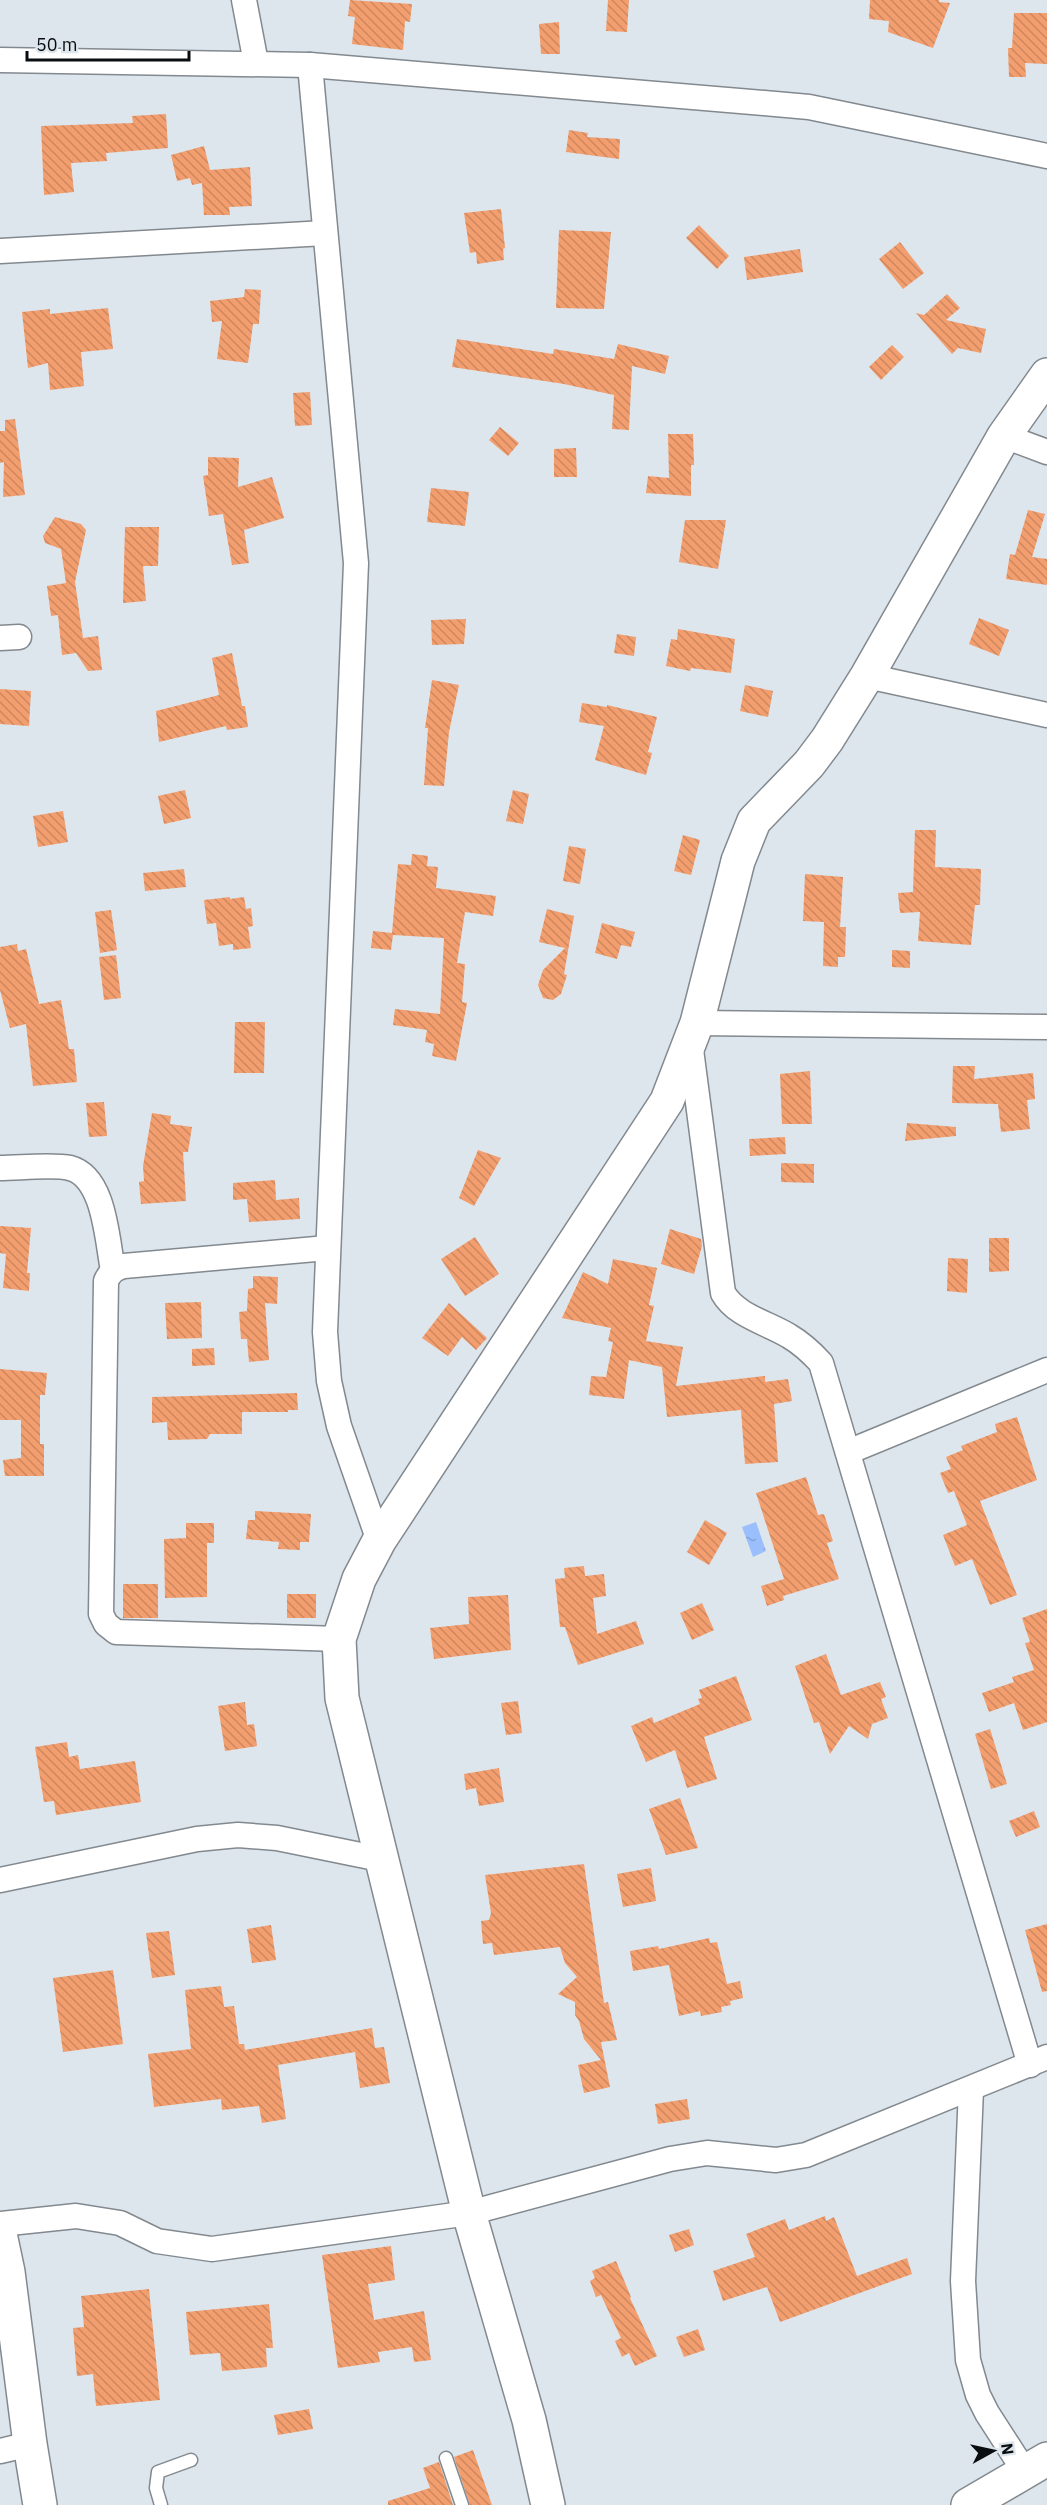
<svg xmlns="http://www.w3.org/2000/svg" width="1047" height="2505" viewBox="0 0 1047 2505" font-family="'IBM Plex Sans',sans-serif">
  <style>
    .water { fill: url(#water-ripples) }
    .building { fill: url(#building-back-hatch) }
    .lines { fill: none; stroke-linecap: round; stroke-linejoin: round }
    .lane-casing { stroke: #82898f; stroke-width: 15 }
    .street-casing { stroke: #82898f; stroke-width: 27 }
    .secondary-casing { stroke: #82898f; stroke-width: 36 }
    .lane { stroke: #fff; stroke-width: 12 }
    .street { stroke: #fff; stroke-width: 24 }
    .secondary { stroke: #fff; stroke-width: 33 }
  </style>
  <defs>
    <pattern id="water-ripples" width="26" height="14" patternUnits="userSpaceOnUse" patternTransform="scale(1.5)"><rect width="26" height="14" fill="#9abffc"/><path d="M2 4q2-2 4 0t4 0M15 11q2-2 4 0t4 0" fill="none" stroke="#83a3d7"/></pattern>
    <pattern id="building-back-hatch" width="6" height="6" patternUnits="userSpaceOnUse" patternTransform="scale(1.5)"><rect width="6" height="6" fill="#f29e6e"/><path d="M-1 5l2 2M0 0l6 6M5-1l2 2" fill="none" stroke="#ce875e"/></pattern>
  </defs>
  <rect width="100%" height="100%" fill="#dee6ed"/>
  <polygon class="water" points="756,1522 766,1551 753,1557 742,1527"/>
  <g class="building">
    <polygon points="350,0 412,4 410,22 405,21 403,50 352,44 355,17 348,16"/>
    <polygon points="608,0 629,0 627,32 606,31"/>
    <polygon points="870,0 939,0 939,2 950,3 933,48 888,32 889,21 869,19"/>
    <polygon points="1014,13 1047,13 1047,64 1025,63 1026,77 1009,77 1008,48 1012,48"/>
    <polygon points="559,22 560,54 541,54 539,24"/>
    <polygon points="166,114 168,148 106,153 107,161 71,163 74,192 44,195 41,126 133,123 132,116"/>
    <polygon points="569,130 588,133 587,137 620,139 619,159 566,152"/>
    <polygon points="204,146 210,170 250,167 252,206 229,207 230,215 204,215 202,183 192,185 190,178 177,181 171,155"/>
    <polygon points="501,209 505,248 503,249 504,260 477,264 476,252 470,253 464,213"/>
    <polygon points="699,225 729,256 717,269 686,238"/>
    <polygon points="559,230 611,232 604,309 556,308"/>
    <polygon points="900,242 924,273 903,289 879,259"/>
    <polygon points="800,249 803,272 747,280 744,257"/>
    <polygon points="245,289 261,290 259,324 253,324 248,363 217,359 222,321 212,322 210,301 244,297"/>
    <polygon points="947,294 960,308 946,320 986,329 981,353 958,348 952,354 916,313 924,315"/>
    <polygon points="108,308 113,349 81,352 84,386 50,390 48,363 28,368 22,312 50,309 50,314"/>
    <polygon points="457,339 553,354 554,349 614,359 618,344 669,356 665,374 632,366 629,430 612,429 614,395 564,384 452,367"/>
    <polygon points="892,345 904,357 881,380 869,367"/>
    <polygon points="310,392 312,425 295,426 293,393"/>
    <polygon points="15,419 25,495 3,497 4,462 0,463 0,431 5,431 5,420"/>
    <polygon points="500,427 519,443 508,456 489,440"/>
    <polygon points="668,434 693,434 694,465 691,465 691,496 646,493 648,476 669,478"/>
    <polygon points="576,448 577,477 554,477 554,449"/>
    <polygon points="208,457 239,458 238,487 272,477 284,518 244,530 249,563 232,565 223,514 209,516 203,476 208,475"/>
    <polygon points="431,488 469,492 465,526 427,522"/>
    <polygon points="1028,510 1045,514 1032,557 1047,559 1047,585 1006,579 1010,554 1015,555"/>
    <polygon points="55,517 81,524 86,530 75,582 83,638 98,636 102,670 88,671 76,653 62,655 58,615 51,616 47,586 66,583 61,549 45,543 43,536"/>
    <polygon points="685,520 726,520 718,569 679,562"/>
    <polygon points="125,527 159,527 158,566 143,566 146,601 123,603"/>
    <polygon points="979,618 1009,630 999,656 969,644"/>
    <polygon points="466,619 464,644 432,645 431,620"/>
    <polygon points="678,629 735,639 731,673 691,668 690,671 666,666 671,639 677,640"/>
    <polygon points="617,634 636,637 634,656 614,653"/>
    <polygon points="232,653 242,706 245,706 248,727 227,730 226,726 159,742 156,711 219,695 212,658"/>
    <polygon points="432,680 459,685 449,732 444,786 424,785 428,728 425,728"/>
    <polygon points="745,685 773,691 768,717 740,711"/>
    <polygon points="0,689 31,691 29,726 0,724"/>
    <polygon points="582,703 607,707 607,705 657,717 648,752 652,753 646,775 595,760 604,726 579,722"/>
    <polygon points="185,790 191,818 164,824 158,796"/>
    <polygon points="513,790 529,794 523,824 506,821"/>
    <polygon points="63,811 68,842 38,847 33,816"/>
    <polygon points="915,830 936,830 935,867 981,869 980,905 975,905 971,945 918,941 920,912 900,913 898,893 913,892"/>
    <polygon points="683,835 700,840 691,875 674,871"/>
    <polygon points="569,846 586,849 580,884 563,881"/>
    <polygon points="412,854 428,856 427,866 438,867 436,888 496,896 493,916 465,912 457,963 465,964 462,1002 467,1003 456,1061 432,1056 434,1044 425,1042 427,1030 393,1025 395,1009 440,1014 444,938 393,935 391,950 371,948 373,931 392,933 398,864 411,865"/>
    <polygon points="184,869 186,887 145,891 143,873"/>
    <polygon points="805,874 843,877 840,927 846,927 845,957 838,957 838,967 823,966 824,922 803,921"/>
    <polygon points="230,897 230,899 244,897 246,909 251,908 253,926 248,927 251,948 233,950 233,944 219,946 216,923 207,924 204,900"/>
    <polygon points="547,909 574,916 564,974 567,975 561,994 553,1000 543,998 538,985 543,970 565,948 539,942"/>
    <polygon points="111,910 117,950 100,953 95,912"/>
    <polygon points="602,923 635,932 631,947 621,945 617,959 595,953"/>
    <polygon points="17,944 18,951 26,949 39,1004 61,1000 69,1049 74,1049 77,1082 33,1086 26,1024 10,1028 0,990 0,947"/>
    <polygon points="892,950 910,951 910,968 892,967"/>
    <polygon points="116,955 121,998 104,1000 99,957"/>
    <polygon points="235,1022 265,1022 264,1073 234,1073"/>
    <polygon points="953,1066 975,1066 974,1079 1033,1073 1035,1099 1027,1100 1030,1129 1001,1132 998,1104 952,1103"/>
    <polygon points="810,1071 812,1124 782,1124 780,1074"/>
    <polygon points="104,1102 107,1136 89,1137 86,1103"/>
    <polygon points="152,1113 171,1116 170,1124 192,1127 188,1152 183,1152 186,1201 141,1204 139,1182 144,1181 143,1166"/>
    <polygon points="907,1123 956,1127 956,1136 905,1141"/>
    <polygon points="785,1137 786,1154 750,1156 749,1139"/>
    <polygon points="478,1150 501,1158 474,1206 459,1198"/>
    <polygon points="781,1163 814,1164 814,1183 781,1182"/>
    <polygon points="275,1180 276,1200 299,1198 300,1219 249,1222 247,1199 233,1200 233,1183"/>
    <polygon points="0,1226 31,1228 27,1273 30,1273 29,1291 3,1288 6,1254 0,1253"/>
    <polygon points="670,1229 701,1239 702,1246 694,1274 661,1264"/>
    <polygon points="475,1237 499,1274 465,1296 441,1259"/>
    <polygon points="989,1238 1009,1238 1009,1271 989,1272"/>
    <polygon points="948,1258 968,1259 967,1293 947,1291"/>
    <polygon points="613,1259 657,1268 649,1305 654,1306 646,1341 683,1347 676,1386 765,1376 765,1382 788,1379 792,1401 774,1404 778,1462 745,1464 741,1410 667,1417 662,1367 629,1360 624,1399 589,1395 591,1376 606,1377 613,1342 608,1341 611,1328 562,1318 583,1272 608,1284"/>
    <polygon points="253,1276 278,1277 277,1304 265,1303 269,1360 249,1362 247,1339 241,1339 239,1312 247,1311 248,1289 253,1288"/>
    <polygon points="201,1302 202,1338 167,1339 165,1303"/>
    <polygon points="449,1303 487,1338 476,1350 462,1337 448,1356 422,1338"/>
    <polygon points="214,1348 215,1365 192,1366 192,1349"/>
    <polygon points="0,1369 47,1373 45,1395 40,1395 40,1444 44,1444 44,1476 5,1476 3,1460 21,1458 21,1420 0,1420"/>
    <polygon points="297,1393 298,1410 288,1410 288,1412 242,1412 242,1434 210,1434 207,1439 168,1440 167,1422 152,1423 152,1397"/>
    <polygon points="1017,1417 1037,1480 980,1501 1017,1595 990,1605 972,1559 955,1566 943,1535 967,1525 954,1491 948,1493 940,1473 951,1469 946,1457 963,1450 961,1446 997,1432 995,1424"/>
    <polygon points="806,1477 818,1515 824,1514 833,1541 827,1543 839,1579 783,1596 784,1600 767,1606 761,1586 784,1579 756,1493"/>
    <polygon points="255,1511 311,1514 309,1542 300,1542 300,1550 278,1549 279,1542 246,1539 248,1520 255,1520"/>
    <polygon points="705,1520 727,1533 709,1565 687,1552"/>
    <polygon points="186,1523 214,1523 214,1543 207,1543 207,1597 165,1598 164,1539 186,1538"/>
    <polygon points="584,1566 585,1576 604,1574 606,1596 593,1598 597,1634 636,1621 644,1644 578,1665 565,1627 560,1627 555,1579 565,1578 564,1568"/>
    <rect x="123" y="1584" width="35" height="34"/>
    <rect x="287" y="1594" width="29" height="24"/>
    <polygon points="508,1595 511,1650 434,1659 430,1628 469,1624 468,1597"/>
    <polygon points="702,1603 714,1630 692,1640 680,1613"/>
    <polygon points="1047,1609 1047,1722 1023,1730 1014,1703 989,1712 982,1693 1014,1682 1012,1677 1034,1670 1025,1643 1030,1642 1022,1618"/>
    <polygon points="826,1654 841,1695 880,1682 886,1697 881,1699 888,1718 872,1724 868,1739 849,1726 830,1754 819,1722 814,1723 795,1666"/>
    <polygon points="736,1676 752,1720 704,1737 717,1779 687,1788 675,1750 646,1762 631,1726 652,1717 654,1723 700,1704 698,1699 702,1698 699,1690"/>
    <polygon points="518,1701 522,1733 506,1735 501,1703"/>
    <polygon points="245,1702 247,1725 254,1724 257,1746 225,1751 218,1706"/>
    <polygon points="990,1729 1007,1784 991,1789 975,1734"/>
    <polygon points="67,1742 69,1757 78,1755 80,1769 135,1761 141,1802 56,1815 54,1801 44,1802 35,1747"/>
    <polygon points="499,1768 504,1802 479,1806 476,1788 466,1790 464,1774"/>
    <polygon points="680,1798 698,1848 666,1855 649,1809"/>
    <polygon points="1034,1811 1040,1827 1016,1837 1009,1821"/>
    <polygon points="584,1864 604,2003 608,2002 617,2040 601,2042 610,2087 584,2093 578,2065 601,2060 584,2039 579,2021 575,2015 575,2002 558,1994 577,1977 565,1963 560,1947 494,1955 492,1943 483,1944 481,1921 489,1920 491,1913 485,1875"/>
    <polygon points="651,1868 656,1901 623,1907 617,1874"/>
    <polygon points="1047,1924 1047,1991 1042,1992 1025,1930"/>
    <polygon points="271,1925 276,1960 252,1963 247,1929"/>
    <polygon points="169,1931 175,1975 152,1978 146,1933"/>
    <polygon points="709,1938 710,1943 717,1942 727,1984 740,1981 743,1998 730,2001 731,2005 721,2007 722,2012 701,2016 700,2011 679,2016 669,1965 633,1971 630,1951 658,1946 659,1949"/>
    <polygon points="113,1970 123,2044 63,2052 53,1978"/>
    <polygon points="221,1986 224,2007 234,2006 239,2044 244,2044 245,2050 372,2028 375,2048 384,2047 390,2083 360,2088 355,2052 278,2065 286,2119 262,2123 259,2106 222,2110 221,2099 154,2107 148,2054 191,2049 185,1990"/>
    <polygon points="687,2099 690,2119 658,2124 655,2104"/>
    <polygon points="825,2216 826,2221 834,2217 857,2276 907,2258 912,2274 780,2322 767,2287 723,2301 713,2271 755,2257 746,2234 785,2219 789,2230"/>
    <polygon points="689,2229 694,2245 675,2252 669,2235"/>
    <polygon points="391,2246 395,2280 368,2284 374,2320 424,2311 431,2360 414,2362 412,2347 378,2352 380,2362 338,2368 322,2255"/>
    <polygon points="616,2261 631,2297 630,2298 657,2356 635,2366 629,2353 622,2357 615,2341 621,2338 601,2295 596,2297 590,2281 595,2278 592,2271"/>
    <polygon points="149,2289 160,2400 96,2406 93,2374 77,2376 73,2328 84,2327 81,2296"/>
    <polygon points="269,2304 273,2348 266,2348 267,2367 222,2371 220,2353 190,2355 186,2312"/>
    <polygon points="698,2329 705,2350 684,2357 676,2337"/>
    <polygon points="309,2409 313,2429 278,2435 274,2415"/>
    <polygon points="473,2450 492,2505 470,2505 454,2457"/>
    <polygon points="439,2462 453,2505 388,2505 388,2501 430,2488 423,2468"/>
  </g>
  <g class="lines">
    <defs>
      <g id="lane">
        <polyline points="446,2458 462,2505"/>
        <polyline points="161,2505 156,2488 158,2472 191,2460"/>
      </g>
      <g id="street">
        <polyline points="244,0 256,63"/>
        <polyline points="0,60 310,65 764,103 809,107 1047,156"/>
        <polyline points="310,65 356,563 325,1332 329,1381 339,1426 379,1541"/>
        <polyline points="0,251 325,233"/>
        <polyline points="1004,436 1047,452"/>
        <polyline points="0,638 19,637"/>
        <polyline points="867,676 1047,715"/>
        <polyline points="697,1023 1047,1027"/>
        <path d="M690 1042 723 1293C736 1316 768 1323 789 1336 801 1343 811 1352 821 1363L1030 2065"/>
        <path d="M0 1168C19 1168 53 1164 70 1168 105 1177 107 1241 113 1270"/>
        <path d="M327 1248 124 1266C115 1268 110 1272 106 1281L101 1614 106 1624 116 1632 339 1639"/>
        <polyline points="848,1452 1047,1370"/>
        <polyline points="0,1880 197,1839 238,1835 277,1838 380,1859"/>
        <polyline points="971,2089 963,2281 968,2360 978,2395 987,2413 1025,2472"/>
        <polyline points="0,2224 76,2216 120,2223 157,2241 212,2249 469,2213 670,2159 707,2153 776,2160 806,2155 1047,2057"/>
        <polyline points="0,2451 30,2444"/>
      </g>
      <g id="secondary">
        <polyline points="0,2234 8,2272 30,2444 40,2505"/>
        <polyline points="548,2505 529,2420 469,2213 342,1698 339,1639 359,1579 379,1541 667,1101 697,1023 738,861 754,821 809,764 827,740 867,676 1004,436 1047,375"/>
        <polyline points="968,2505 1047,2459"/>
      </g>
    </defs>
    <use href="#lane" class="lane-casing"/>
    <use href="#street" class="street-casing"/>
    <use href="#secondary" class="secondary-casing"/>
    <use href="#lane" class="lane"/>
    <use href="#street" class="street"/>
    <use href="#secondary" class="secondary"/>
  </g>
  <g transform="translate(993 2451) rotate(82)" stroke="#dee6ed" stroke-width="4.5" paint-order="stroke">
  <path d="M0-4.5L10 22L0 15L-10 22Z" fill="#0a0d0f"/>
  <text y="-9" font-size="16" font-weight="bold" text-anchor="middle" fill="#0a0d0f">N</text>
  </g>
  <path d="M27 51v9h162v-9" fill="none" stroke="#0a0d0f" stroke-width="3"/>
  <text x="36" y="51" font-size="18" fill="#0a0d0f" stroke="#dee6ed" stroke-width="4.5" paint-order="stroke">50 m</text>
</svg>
